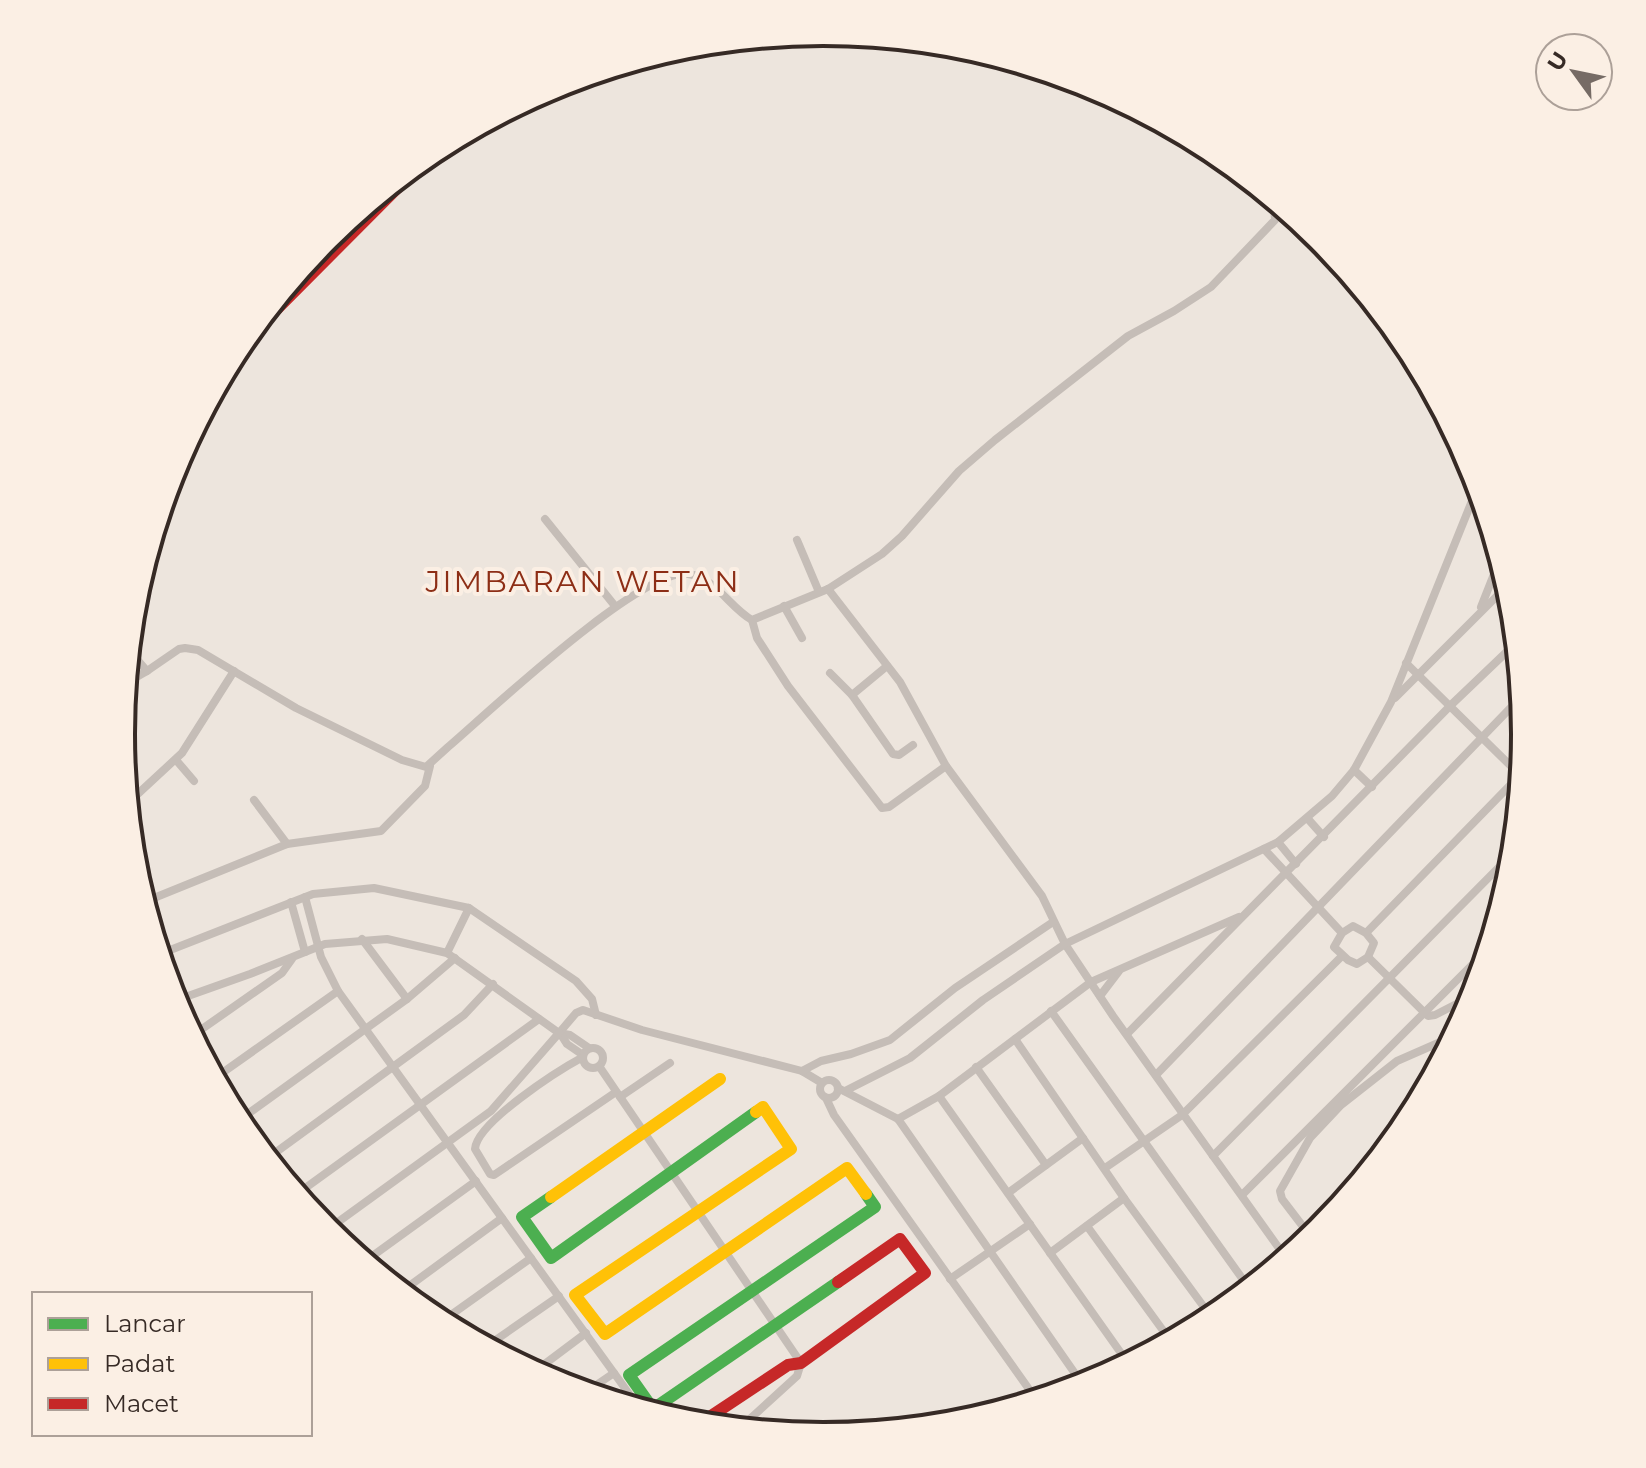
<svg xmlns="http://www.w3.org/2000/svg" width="1646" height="1468" viewBox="0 0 1646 1468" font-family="Montserrat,sans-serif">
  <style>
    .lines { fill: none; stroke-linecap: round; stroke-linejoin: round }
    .street { stroke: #c5bdb7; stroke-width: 8 }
    .fast { stroke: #4caf50; stroke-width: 12 }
    .slow { stroke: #ffc107; stroke-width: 12 }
    .jam { stroke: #c62828; stroke-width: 12 }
    .labels { text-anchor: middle; stroke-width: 8; stroke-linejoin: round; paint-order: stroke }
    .quarter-label { font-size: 30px; letter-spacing: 2px; fill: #8d2e16; stroke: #fbefe4 }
    .rim { fill: none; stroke: #362a25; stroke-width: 4 }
  </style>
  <rect width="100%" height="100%" fill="#ede5dd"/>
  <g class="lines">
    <g class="street">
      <polyline points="545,519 615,606"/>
      <polyline points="797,540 819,592"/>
      <polyline points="828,589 900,682 946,766 1042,896 1065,944 1113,1016 1286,1258"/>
      <polyline points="784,606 802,638"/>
      <polyline points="1481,607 1500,559"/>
      <polyline points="752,620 757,638 788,686 882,808 889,807 946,766"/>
      <path d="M129 650 147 671 179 649 185 648 198 650 296 708 402 760 426 767 448 747C489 712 641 568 688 574 715 577 730 608 752 620L828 589 882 554 902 536 959 471 995 440 1128 336 1174 311 1211 287 1275 220 1274 206 1265 193"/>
      <polyline points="1406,663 1521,776"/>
      <polyline points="830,673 852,695 893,754 899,755 913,745"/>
      <polyline points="126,683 147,671"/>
      <polyline points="852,695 887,666"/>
      <polyline points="1395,698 1508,585"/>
      <polyline points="176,760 194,781"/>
      <polyline points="1354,770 1372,787"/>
      <polyline points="254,800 287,844"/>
      <polyline points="128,803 182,753 234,671"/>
      <polyline points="1308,819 1324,837"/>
      <polyline points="1278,842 1296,864"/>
      <polyline points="1264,849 1342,933"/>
      <polyline points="305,897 321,957 338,991 640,1409"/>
      <polyline points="144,902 287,844 381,831 425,786 430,766"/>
      <polyline points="291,902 305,952"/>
      <polygon points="1353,926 1366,933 1374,943 1368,957 1357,964 1348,960 1334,947 1342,933"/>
      <polyline points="1366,933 1521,774"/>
      <polyline points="362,939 407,999"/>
      <polyline points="447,953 469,908"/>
      <polyline points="160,954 313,894 374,888 469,908 576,981 592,999 596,1015"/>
      <polyline points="1368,957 1428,1016 1435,1015 1474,995"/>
      <polyline points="1100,996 1119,971"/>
      <polyline points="174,1001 250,974 325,944 387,939 447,953 559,1033 576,1013 583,1010 642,1030 802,1071 822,1083"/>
      <polyline points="1051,1011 1249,1288"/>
      <polyline points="180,1012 185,1022"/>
      <polyline points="559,1033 570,1035 589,1048"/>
      <polyline points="560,1033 567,1044 583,1055"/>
      <polyline points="1127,1034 1451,705 1516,643"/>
      <polyline points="192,1036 282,973 292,959"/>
      <polyline points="1015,1039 1124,1198 1212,1318"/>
      <circle cx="593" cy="1058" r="10"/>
      <path d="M583 1057C559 1070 477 1122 475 1149L490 1174 494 1175 616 1092"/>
      <polyline points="205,1059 336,1238"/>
      <polyline points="599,1066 801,1363 797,1376 740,1428"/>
      <polyline points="976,1067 1046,1165"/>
      <polyline points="802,1071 821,1061 851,1054 890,1040 955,988 1053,922"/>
      <polyline points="1156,1075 1521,697"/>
      <polyline points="215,1078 338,991"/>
      <circle cx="829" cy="1089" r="9"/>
      <polyline points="838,1088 898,1119 1083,1385"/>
      <polyline points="845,1091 910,1058 983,1000 1065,944 1278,842 1332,796 1354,770 1391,702 1478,486"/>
      <polyline points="939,1096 1128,1363"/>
      <polyline points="620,1097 670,1063"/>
      <polyline points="826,1098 834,1115 1036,1399"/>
      <polyline points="898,1119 939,1096 1091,982 1239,917"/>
      <polyline points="238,1121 407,999 455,958"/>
      <polyline points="1213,1156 1513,853"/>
      <polyline points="268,1158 464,1015 493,984"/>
      <polyline points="1105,1168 1182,1115 1342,956"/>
      <polyline points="1008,1193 1083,1138"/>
      <polyline points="297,1194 539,1019"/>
      <polyline points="1242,1195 1488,949"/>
      <polyline points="1087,1226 1170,1340"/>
      <polyline points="327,1230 491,1111 559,1033"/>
      <polyline points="1311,1237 1282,1199 1280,1191 1310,1138 1341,1105 1397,1061 1454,1036"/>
      <path d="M351 1250C365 1248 375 1255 375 1270"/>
      <polyline points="1050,1253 1124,1198"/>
      <polyline points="371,1257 476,1181"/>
      <polyline points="950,1279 1030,1224"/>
      <polyline points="401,1292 502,1218"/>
      <polyline points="441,1322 531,1258"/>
      <polyline points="487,1346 559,1296"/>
      <polyline points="534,1372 586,1333"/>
      <polyline points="586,1392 614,1373"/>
    </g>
    <g class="fast">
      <polyline points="551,1197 522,1217 551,1258 756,1112"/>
      <polyline points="838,1282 653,1409 629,1375 875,1207 866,1194"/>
    </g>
    <g class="slow">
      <polyline points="756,1112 763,1107 791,1149 575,1295 605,1334 847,1168 866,1194"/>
      <polyline points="551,1197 720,1079"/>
    </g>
    <g class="jam">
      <polyline points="237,349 437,148"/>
      <polyline points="699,1424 788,1365 801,1363 925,1273 900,1239 838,1282"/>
    </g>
  </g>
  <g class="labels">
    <g class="quarter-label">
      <text x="583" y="592">JIMBARAN WETAN</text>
    </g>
  </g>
  <path d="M0 0H1646V1468H0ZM135 734a688 688 0 1 1 1376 0a688 688 0 1 1-1376 0Z" fill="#fbefe4" fill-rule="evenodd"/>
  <path class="rim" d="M135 734a688 688 0 1 1 1376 0a688 688 0 1 1-1376 0Z"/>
  <rect x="32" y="1292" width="280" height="144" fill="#fbefe4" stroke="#aca098" stroke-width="2"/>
  <rect x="48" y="1318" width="40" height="12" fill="#4caf50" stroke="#aca098" stroke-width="2"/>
  <text x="104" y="1332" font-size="24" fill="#362a25">Lancar</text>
  <rect x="48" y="1358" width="40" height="12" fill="#ffc107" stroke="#aca098" stroke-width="2"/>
  <text x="104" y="1372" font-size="24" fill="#362a25">Padat</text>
  <rect x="48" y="1398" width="40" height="12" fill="#c62828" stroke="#aca098" stroke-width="2"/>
  <text x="104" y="1412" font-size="24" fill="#362a25">Macet</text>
  <g transform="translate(1574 72) rotate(303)"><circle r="38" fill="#fbefe4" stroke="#aca098" stroke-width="2"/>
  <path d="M0-6L14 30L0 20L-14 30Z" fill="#766b65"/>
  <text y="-12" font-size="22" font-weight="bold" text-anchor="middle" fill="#362a25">U</text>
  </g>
</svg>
